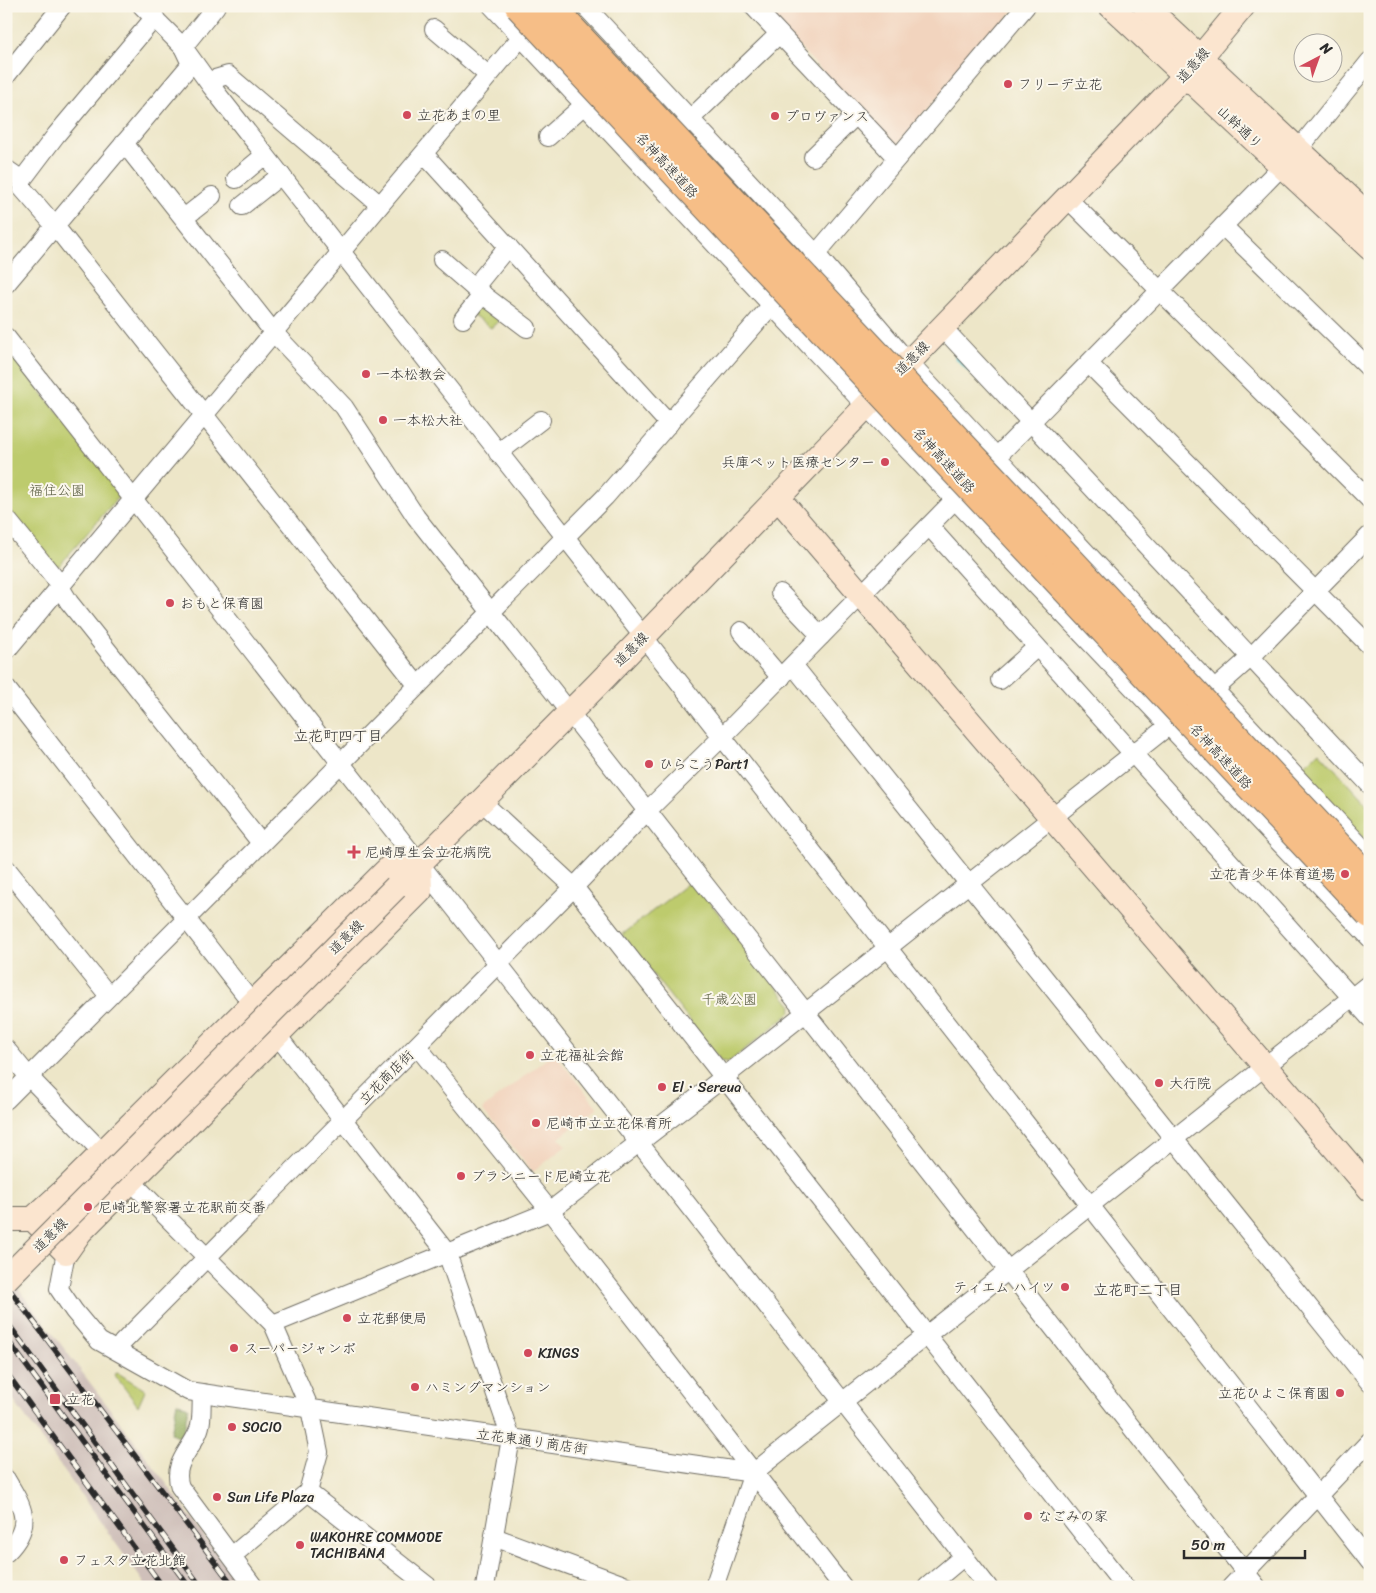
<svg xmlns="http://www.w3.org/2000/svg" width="1376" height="1593" viewBox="0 0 1376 1593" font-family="Sriracha,'Klee One',sans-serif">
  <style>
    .built { fill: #f2d4be }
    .industrial { fill: #cfc0ba }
    .green { fill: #bdcb6d; stroke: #747b4c }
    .forest { fill: #96af60; stroke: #606d46 }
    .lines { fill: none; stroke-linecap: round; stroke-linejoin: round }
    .stream { stroke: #5cc9d3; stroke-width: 5 }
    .street-casing { stroke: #6f6c62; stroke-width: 20 }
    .secondary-casing { stroke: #6f6c62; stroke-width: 26 }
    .street { stroke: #fff; stroke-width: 18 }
    .secondary { stroke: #fbe5cf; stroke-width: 24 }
    .rail-casing { stroke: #2b2b2b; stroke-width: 5.5 }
    .rail { stroke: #fbf7ec; stroke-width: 4; stroke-dasharray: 11; stroke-linecap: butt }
    .secondary-bridge-casing { stroke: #6f6c62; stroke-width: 26; stroke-linecap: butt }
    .highway-bridge-casing { stroke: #6f6c62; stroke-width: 30; stroke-linecap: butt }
    .secondary-bridge { stroke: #fbe5cf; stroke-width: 24 }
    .highway-bridge { stroke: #f6be87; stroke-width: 28 }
    .poi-dot { fill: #d1495b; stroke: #fbf7ec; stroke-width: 2 }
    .labels { text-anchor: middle; stroke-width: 4; stroke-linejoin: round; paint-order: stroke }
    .street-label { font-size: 14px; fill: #2b2b2b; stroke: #fbf7ec }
    .poi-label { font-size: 14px; fill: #2b2b2b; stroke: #fbf7ec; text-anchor: start }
    .park-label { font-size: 14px; fill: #575b3f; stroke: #fbf7ec }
    .neighbourhood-label { font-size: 15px; fill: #2b2b2b; stroke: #fbf7ec }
  </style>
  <rect width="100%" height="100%" fill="#fbf7ec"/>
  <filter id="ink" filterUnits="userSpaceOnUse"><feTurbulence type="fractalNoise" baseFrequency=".02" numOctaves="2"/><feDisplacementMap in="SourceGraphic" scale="10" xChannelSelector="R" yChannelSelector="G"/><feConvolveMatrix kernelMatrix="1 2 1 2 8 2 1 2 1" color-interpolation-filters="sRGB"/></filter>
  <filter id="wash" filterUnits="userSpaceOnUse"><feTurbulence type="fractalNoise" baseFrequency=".0096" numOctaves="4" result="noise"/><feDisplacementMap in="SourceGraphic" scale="20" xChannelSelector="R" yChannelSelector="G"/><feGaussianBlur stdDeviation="1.12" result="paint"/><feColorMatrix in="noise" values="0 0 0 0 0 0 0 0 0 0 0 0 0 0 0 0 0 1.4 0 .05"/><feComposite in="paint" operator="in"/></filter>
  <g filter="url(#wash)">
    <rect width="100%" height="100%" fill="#ede6c8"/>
    <g class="built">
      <polygon points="760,6 1017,6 895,147"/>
      <polygon points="554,1053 598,1108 559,1138 566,1146 533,1172 482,1109"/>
    </g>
    <polygon class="industrial" points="6,1272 163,1479 241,1587 147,1587 6,1390"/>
    <g class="green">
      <polygon points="481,303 504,316 491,328 472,314"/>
      <polygon points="6,348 117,487 119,496 59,566 52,565 6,508"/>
      <polygon points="1319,752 1370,807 1370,834 1364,839 1299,770"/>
      <polygon points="692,880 792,1006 791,1012 729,1062 721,1061 622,935"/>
      <polygon points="118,1373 145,1390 138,1406 114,1374"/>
    </g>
    <polygon class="forest" points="177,1402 188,1407 184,1431 179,1437 171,1433"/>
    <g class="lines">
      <polyline class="stream" points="957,357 978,378"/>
    </g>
  </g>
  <g filter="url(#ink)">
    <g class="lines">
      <defs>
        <g id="street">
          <polyline points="142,6 183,47 211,86 1370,1562"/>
          <polyline points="492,6 866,406 1370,938"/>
          <polyline points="585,6 816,254 908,362 1370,856"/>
          <polyline points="753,6 897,158"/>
          <polyline points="434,29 488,75"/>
          <polyline points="6,76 62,6"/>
          <polyline points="208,81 228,75 380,205"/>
          <polyline points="684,125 779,34"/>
          <polyline points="548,137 584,105"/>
          <polyline points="124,143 274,333 344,407 416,517 1257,1587"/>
          <polyline points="1298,150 1370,61"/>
          <polyline points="424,154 669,424"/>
          <polyline points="813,157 856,115"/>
          <polyline points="6,169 22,180 56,135 155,17"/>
          <polyline points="236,179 265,155"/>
          <polyline points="22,180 22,188 55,226 418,686"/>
          <polyline points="1067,198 1370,500"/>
          <polyline points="242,206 281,175"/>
          <polyline points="184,218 212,196"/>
          <polyline points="1223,226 1370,369"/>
          <polyline points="508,246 474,288 527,328"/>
          <polyline points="442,260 474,288"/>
          <polyline points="6,284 191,64 183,47 216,6"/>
          <polyline points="463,319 483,294"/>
          <polyline points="942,327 1370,785"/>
          <polyline points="6,337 988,1587"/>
          <polyline points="1089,364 1370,646"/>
          <polyline points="498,453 541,420"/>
          <polyline points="6,518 54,577 69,602 261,843"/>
          <polyline points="929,526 1370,1018"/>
          <polyline points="780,593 821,636"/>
          <polyline points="741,631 781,678"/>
          <polyline points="6,651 528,29"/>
          <polyline points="793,665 1370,1383"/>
          <polyline points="1000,680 1037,647"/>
          <polyline points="6,688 447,1253 511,1438 485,1587"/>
          <polyline points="481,801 574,887 1125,1587"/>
          <polyline points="246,859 605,497 816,254 1026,6"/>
          <polyline points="6,868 109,996"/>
          <polyline points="417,1046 550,1211 843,1587"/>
          <polyline points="6,1049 29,1077 102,1152 273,1324 310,1409 319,1452 308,1492 232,1556"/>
          <polyline points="6,1100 240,865"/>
          <polyline points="66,1252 59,1289 74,1311 99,1341 188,1391 753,1473"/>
          <polyline points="273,1324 550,1211 723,1078 1215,689 1250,658 1370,535"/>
          <polyline points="122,1343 574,887 648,810 722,737 1282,166"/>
          <path d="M202 1393C201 1404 203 1422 198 1432 190 1451 172 1464 180 1487L254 1587"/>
          <path d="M6 1479C24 1509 34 1525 6 1553"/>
          <polyline points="308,1492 429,1587"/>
          <polyline points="494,1537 629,1587"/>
          <polyline points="714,1587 753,1473 1370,983"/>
          <polyline points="927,1587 964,1556"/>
          <polyline points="1231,1587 1370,1441"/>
        </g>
        <g id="secondary">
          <polyline points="1111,6 1370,248"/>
          <polyline points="1145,6 1370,217"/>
          <polyline points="778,498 1370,1189"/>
          <polyline points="396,887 598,684 1185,76 1243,6"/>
          <polyline points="6,1219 33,1219 66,1252 80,1232 420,891 419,863"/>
          <polyline points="33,1219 64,1191 393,864 419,863"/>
        </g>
      </defs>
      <use href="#street" class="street-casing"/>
      <use href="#secondary" class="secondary-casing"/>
      <use href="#street" class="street"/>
      <use href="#secondary" class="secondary"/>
      <defs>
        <g id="rail">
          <polyline points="6,1285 234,1587"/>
          <polyline points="6,1321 201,1587"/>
          <polyline points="6,1338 189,1587"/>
          <polyline points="6,1372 163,1587"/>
        </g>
      </defs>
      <use href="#rail" class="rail-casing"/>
      <use href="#rail" class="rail"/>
      <defs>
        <polyline id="secondary-bridge" points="6,1279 396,887"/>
        <g id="highway-bridge">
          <polyline points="519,6 1370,914"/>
          <polyline points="550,6 1370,880"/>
        </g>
      </defs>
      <use href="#secondary-bridge" class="secondary-bridge-casing"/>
      <use href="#highway-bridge" class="highway-bridge-casing"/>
      <use href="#secondary-bridge" class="secondary-bridge"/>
      <use href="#highway-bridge" class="highway-bridge"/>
    </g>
  </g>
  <g class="poi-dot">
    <circle cx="1008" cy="84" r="5"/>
    <circle cx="407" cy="115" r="5"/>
    <circle cx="775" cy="116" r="5"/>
    <circle cx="366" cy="374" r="5"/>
    <circle cx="383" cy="420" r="5"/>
    <circle cx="885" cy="462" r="5"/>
    <circle cx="170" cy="603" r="5"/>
    <circle cx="649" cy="764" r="5"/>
    <path d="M351.5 844.5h5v5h5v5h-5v5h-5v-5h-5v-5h5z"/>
    <circle cx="1345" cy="874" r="5"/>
    <circle cx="530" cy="1055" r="5"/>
    <circle cx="1159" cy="1083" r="5"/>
    <circle cx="662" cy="1087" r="5"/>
    <circle cx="536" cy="1123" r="5"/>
    <circle cx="461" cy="1176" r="5"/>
    <circle cx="88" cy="1207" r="5"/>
    <circle cx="1065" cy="1287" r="5"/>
    <circle cx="347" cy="1318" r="5"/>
    <circle cx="234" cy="1348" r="5"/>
    <circle cx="528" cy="1353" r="5"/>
    <circle cx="415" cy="1387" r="5"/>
    <circle cx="1340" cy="1393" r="5"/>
    <rect x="49" y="1393" width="12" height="12" rx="2.5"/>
    <circle cx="232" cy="1427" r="5"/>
    <circle cx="217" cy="1497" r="5"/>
    <circle cx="1028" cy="1516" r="5"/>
    <circle cx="300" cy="1545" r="5"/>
    <circle cx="64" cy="1560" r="5"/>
  </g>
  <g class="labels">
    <g class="street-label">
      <text transform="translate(1193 65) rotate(-49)" y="5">道意線</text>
      <text transform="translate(1240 127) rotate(43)" y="5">山幹通り</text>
      <text transform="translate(667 165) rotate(47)" y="5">名神高速道路</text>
      <text transform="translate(912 358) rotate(-46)" y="5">道意線</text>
      <text transform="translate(944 460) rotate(47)" y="5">名神高速道路</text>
      <text transform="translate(631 649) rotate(-46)" y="5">道意線</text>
      <text transform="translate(1221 756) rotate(47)" y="5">名神高速道路</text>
      <text transform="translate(346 937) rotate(-45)" y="5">道意線</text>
      <text transform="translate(386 1077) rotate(-45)" y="5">立花商店街</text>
      <text transform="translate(50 1235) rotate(-45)" y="5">道意線</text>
      <text transform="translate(532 1441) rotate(8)" y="5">立花東通り商店街</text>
    </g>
    <g class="poi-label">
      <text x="1018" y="89">フリーデ立花</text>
      <text x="417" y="120">立花あまの里</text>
      <text x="785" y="121">プロヴァンス</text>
      <text x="376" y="379">一本松教会</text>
      <text x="393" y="425">一本松大社</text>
      <text x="875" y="467" text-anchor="end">兵庫ペット医療センター</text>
      <text x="180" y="608">おもと保育園</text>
      <text x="659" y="769">ひらこうPart1</text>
      <text x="365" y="857">尼崎厚生会立花病院</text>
      <text x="1335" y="879" text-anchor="end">立花青少年体育道場</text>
      <text x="540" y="1060">立花福祉会館</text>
      <text x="1169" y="1088">大行院</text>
      <text x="672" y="1092">El・Sereua</text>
      <text x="546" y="1128">尼崎市立立花保育所</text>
      <text x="471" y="1181">ブランニード尼崎立花</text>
      <text x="98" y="1212">尼崎北警察署立花駅前交番</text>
      <text x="1055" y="1292" text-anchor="end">ティエム ハイツ</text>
      <text x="357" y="1323">立花郵便局</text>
      <text x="244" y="1353">スーパージャンボ</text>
      <text x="538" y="1358">KINGS</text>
      <text x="425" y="1392">ハミングマンション</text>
      <text x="1330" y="1398" text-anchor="end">立花ひよこ保育園</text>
      <text x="66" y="1404">立花</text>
      <text x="242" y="1432">SOCIO</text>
      <text x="227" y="1502">Sun Life Plaza</text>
      <text x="1038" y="1521">なごみの家</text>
      <text x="310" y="1542">WAKOHRE COMMODE<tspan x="310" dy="16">TACHIBANA</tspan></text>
      <text x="74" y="1565">フェスタ立花北館</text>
    </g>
    <g class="park-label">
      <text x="57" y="495">福住公園</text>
      <text x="729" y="1004">千歳公園</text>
    </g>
    <g class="neighbourhood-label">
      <text x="338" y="741">立花町四丁目</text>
      <text x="1138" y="1295">立花町二丁目</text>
    </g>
  </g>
  <rect width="1376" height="1593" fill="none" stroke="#fbf7ec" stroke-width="25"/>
  <g transform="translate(1318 58) rotate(41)"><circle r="24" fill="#fbf7ec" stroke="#a8a59f"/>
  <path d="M0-4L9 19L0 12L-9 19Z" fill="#d1495b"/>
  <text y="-8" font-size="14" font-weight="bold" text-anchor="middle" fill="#2b2b2b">N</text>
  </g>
  <path d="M1184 1550v8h121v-8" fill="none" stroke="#2b2b2b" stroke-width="2.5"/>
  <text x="1191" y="1550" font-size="15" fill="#2b2b2b" stroke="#fbf7ec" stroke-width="4" paint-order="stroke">50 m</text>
</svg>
